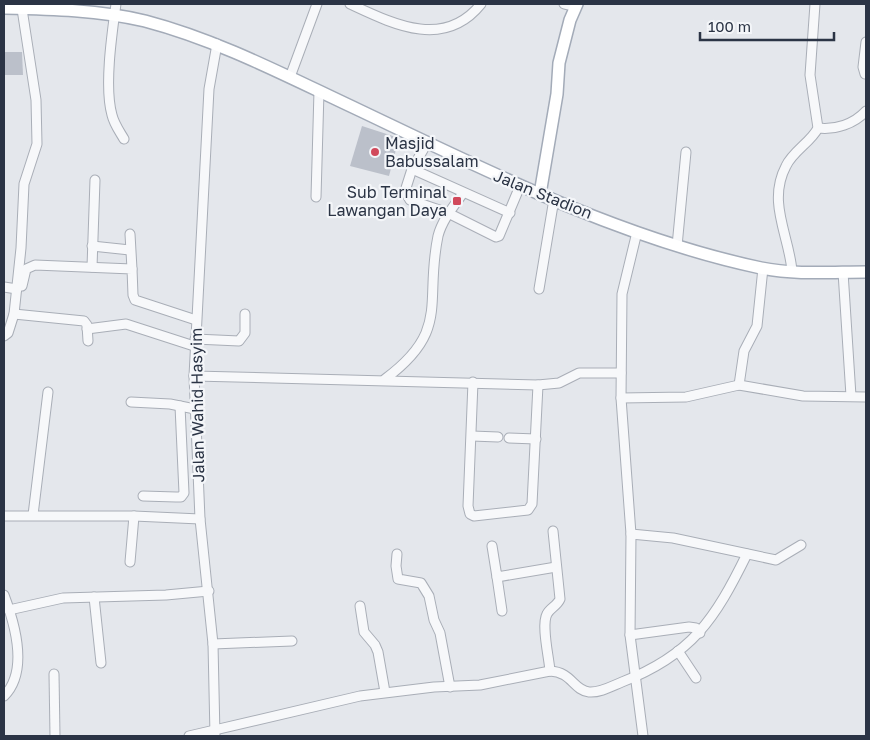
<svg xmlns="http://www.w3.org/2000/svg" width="870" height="740" viewBox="0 0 870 740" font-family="'Golos Text',sans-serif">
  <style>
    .building { fill: #bbc0ca }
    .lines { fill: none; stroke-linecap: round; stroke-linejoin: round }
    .minor-casing { stroke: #a9aeb7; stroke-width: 11 }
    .major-casing { stroke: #a3abb8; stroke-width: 14 }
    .minor { stroke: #f7f8fa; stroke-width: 9 }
    .major { stroke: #fff; stroke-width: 11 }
    .poi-dot { fill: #d1495b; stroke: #f4f6f9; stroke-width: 2 }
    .labels { text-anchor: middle; stroke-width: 4.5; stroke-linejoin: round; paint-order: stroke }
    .poi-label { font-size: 16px; fill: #2b3445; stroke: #f4f6f9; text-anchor: start }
    .street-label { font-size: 16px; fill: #2b3445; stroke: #f4f6f9 }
  </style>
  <rect width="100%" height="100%" fill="#e4e7ec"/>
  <g class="building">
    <polygon points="4,52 22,52 23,75 4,75"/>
    <polygon points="362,126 399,138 389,176 350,166"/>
  </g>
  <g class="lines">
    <defs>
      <g id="minor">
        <path d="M116 4C112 33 104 87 112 115 114 124 120 132 124 139"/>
        <path d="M350 4C393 24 444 50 481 4"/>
        <polyline points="564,4 576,7"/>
        <polyline points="865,74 863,67 866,42"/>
        <polyline points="290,77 317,4"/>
        <path d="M818 128C836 130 854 124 866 111"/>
        <polyline points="427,143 412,169 405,191 410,200 448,213 496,237 499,236 520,186"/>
        <polyline points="412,169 510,213"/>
        <polyline points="316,197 319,91"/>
        <polyline points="637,232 622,294 621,398 631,534 630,635 643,736"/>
        <polyline points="130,234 132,269"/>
        <polyline points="92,246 130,250"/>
        <polyline points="677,246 686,152"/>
        <polyline points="92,267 95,180"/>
        <path d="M792 271C789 235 767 202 786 166 793 151 811 142 818 128L810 75 815 4"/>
        <polyline points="843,272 851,396"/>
        <polyline points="22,286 26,269 35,265 132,269 133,295 135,300 196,320"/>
        <polyline points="4,287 17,289"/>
        <polyline points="539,289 554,199"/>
        <polyline points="14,314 84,321 87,325 88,341"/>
        <polyline points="87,329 126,324 194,346"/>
        <polyline points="4,336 8,333 14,314 21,248 24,184 37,144 36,100 22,9"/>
        <polyline points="195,339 239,341 245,333 245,314"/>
        <polyline points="194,376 538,385 559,383 579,373 621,373"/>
        <path d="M385 379C451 330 424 303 438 236 442 220 454 206 463 193"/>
        <polyline points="473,382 468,506 470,514 474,516 528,510 532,504 538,385"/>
        <polyline points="739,385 744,351 757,326 763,268"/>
        <polyline points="621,398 686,397 739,385 803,396 866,397"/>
        <polyline points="131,402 170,404 195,409"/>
        <polyline points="472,436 498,437"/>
        <polyline points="509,438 536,439"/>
        <polyline points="143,496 176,497 181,497 184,493 180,406"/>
        <polyline points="33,515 48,392"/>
        <polyline points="4,516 134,516 200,519"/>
        <polyline points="631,534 673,538 776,560 801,545"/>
        <polyline points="492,546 497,577 556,567"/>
        <polyline points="397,554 396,566 398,579 421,583 429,596 434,620 440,633 450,687"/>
        <polyline points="130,562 134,516"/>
        <polyline points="497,577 502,611"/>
        <path d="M4 595C15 624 29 671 4 696"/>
        <polyline points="94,597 101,663"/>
        <polyline points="360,606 364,632 375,645 378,652 385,692"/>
        <polyline points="9,610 63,598 166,595 209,591"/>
        <polyline points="630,635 689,627 696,628 700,633"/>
        <polyline points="213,644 292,641"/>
        <polyline points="678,651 696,678"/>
        <path d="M550 671C549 657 541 625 547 614 550 608 557 606 560 599L553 531"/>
        <polyline points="54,674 55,736"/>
        <path d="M189 736 360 696 434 687 480 685 550 671C572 672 573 690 589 692 600 693 612 686 622 682 692 655 715 619 747 554"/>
        <polyline points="215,736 213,644 200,519 194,376 209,89 217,44"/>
      </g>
      <g id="major">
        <path d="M4 8C51 9 99 10 145 21 221 41 290 78 361 111 489 172 620 238 761 268 795 275 832 272 866 272"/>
        <polyline points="540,194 557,94 559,63 570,20 577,4"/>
      </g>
    </defs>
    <use href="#minor" class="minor-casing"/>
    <use href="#major" class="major-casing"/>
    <use href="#minor" class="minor"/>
    <use href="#major" class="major"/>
  </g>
  <g class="poi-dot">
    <circle cx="375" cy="152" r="5"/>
    <rect x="452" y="196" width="10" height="10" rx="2.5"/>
  </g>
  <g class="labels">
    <g class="poi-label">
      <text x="385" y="149">Masjid<tspan x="385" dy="18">Babussalam</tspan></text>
      <text x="447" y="198" text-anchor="end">Sub Terminal<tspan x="447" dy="18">Lawangan Daya</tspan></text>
    </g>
    <g class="street-label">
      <text transform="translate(543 194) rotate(22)" y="6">Jalan Stadion</text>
      <text transform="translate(197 405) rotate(-91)" y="6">Jalan Wahid Hasyim</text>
    </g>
  </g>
  <rect width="870" height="740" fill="none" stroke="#2b3445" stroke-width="10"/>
  <path d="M700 32v8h134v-8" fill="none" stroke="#2b3445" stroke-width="2.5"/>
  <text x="708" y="32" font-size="15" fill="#2b3445" stroke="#f4f6f9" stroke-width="4" paint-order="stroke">100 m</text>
</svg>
